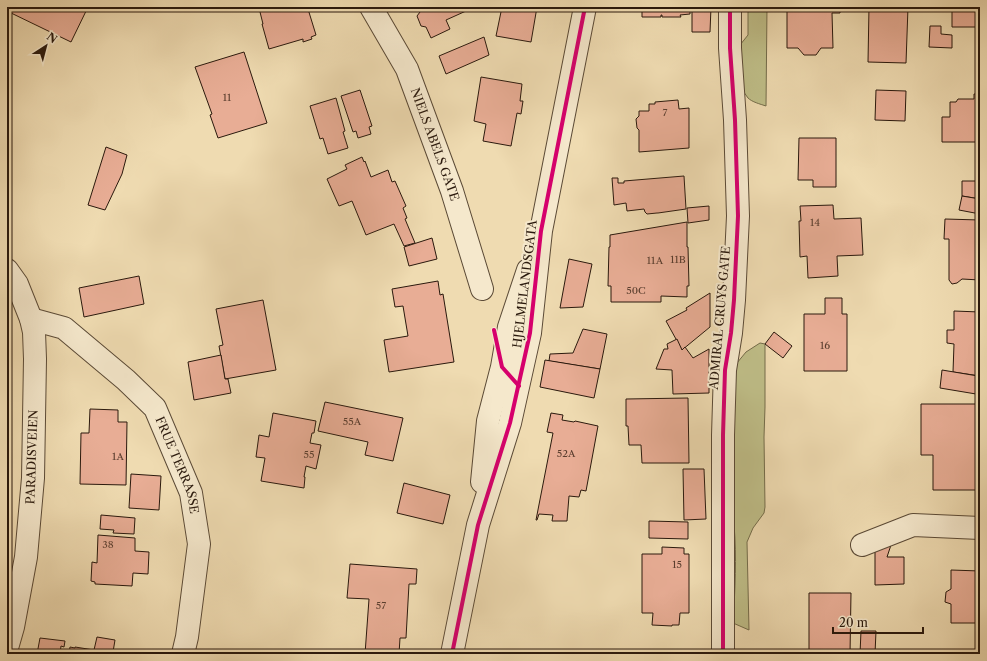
<svg xmlns="http://www.w3.org/2000/svg" width="987" height="661" viewBox="0 0 987 661" font-family="'Libre Caslon Text',serif">
  <style>
    .green { fill: #bfbe88; stroke: #746c4a }
    .building { fill: #e8ad95; stroke: #2a190d }
    .lines { fill: none; stroke-linecap: round; stroke-linejoin: round }
    .minor-casing { stroke: #5b4a36; stroke-width: 24 }
    .tertiary-casing { stroke: #5b4a36; stroke-width: 24 }
    .minor { stroke: #f5e8cc; stroke-width: 22 }
    .tertiary { stroke: #f5e8cc; stroke-width: 22 }
    .cycleway-casing { stroke: #f5e8cc; stroke-width: 6 }
    .cycleway { stroke: #d6006c; stroke-width: 4 }
    .labels { text-anchor: middle; stroke-width: 4; stroke-linejoin: round; paint-order: stroke }
    .number-label { font-size: 10px; fill: #5a3e2f }
    .street-label { font-size: 12px; fill: #2a190d; stroke: #f5e8cc }
  </style>
  <rect width="100%" height="100%" fill="#efdbb1"/>
  <filter id="stains"><feTurbulence type="fractalNoise" baseFrequency=".005" numOctaves="4"/><feColorMatrix values="0 0 0 0 .2 0 0 0 0 .09 0 0 0 0 .02 0 0 0 .5 -.17"/></filter>
  <radialGradient id="worn" r=".72"><stop offset=".6" stop-color="#630" stop-opacity="0"/><stop offset="1" stop-color="#630" stop-opacity=".3"/></radialGradient>
  <g class="green">
    <path d="M748 7H767L766 106C760 104 752 102 748 98 738 88 740 59 740 45L748 35Z"/>
    <path d="M760 343 765 344V407L764 437 765 507 764 513 753 528 747 542 749 630 733 623C735 590 737 557 734 525L732 369 746 352Z"/>
  </g>
  <g class="building">
    <polygon points="11,7 88,7 71,42 9,12"/>
    <polygon points="263,7 305,7 306,9 308,9 316,35 311,37 312,39 303,42 303,39 269,49 262,24 263,24 259,8"/>
    <polygon points="417,7 464,7 466,11 446,20 450,29 431,38 426,27 421,26 417,16 420,12"/>
    <polygon points="502,7 537,7 531,42 496,36"/>
    <polygon points="642,7 690,7 690,14 680,15 681,17 662,17 662,15 661,15 661,17 642,17"/>
    <polygon points="692,7 711,7 710,32 692,32"/>
    <polygon points="787,7 840,7 840,13 832,13 833,48 821,48 816,55 804,55 798,48 787,48"/>
    <polygon points="869,7 908,7 906,63 868,62"/>
    <polygon points="950,7 980,7 980,27 952,27 952,9 950,9"/>
    <polygon points="930,26 941,26 941,34 952,35 952,48 929,47"/>
    <polygon points="484,37 489,55 446,74 439,56"/>
    <polygon points="244,52 267,123 218,138 210,115 212,114 195,67"/>
    <polygon points="481,77 522,84 520,101 523,101 521,114 517,113 511,146 483,141 486,124 474,121"/>
    <polygon points="360,90 372,126 369,127 371,134 358,138 356,131 353,132 341,96"/>
    <polygon points="876,90 906,91 905,121 875,120"/>
    <polygon points="974,94 980,94 980,142 942,142 942,117 950,117 950,102 956,102 958,99 974,99"/>
    <polygon points="336,98 345,131 343,132 348,148 328,154 323,138 320,139 310,106"/>
    <polygon points="678,100 679,109 689,108 689,148 639,152 639,130 637,128 636,119 639,116 639,111 649,111 649,104 655,104 655,102"/>
    <polygon points="799,138 836,138 836,187 813,187 813,180 798,180"/>
    <polygon points="106,147 127,155 122,174 105,210 88,205"/>
    <polygon points="362,157 364,162 365,161 371,177 388,170 392,182 395,181 406,206 403,208 407,218 405,219 415,243 404,246 394,224 366,235 352,201 339,206 327,179 347,169 345,165"/>
    <polygon points="684,176 686,209 658,213 657,213 647,214 645,212 644,209 627,211 626,203 614,205 612,178 618,178 618,183 624,183 624,181"/>
    <polygon points="962,181 980,181 980,199 962,196"/>
    <polygon points="962,196 980,199 980,214 959,210"/>
    <polygon points="833,205 834,219 861,218 863,255 837,256 838,276 808,278 807,256 800,257 799,221 801,221 800,206"/>
    <polygon points="709,206 709,220 688,223 687,208"/>
    <polygon points="945,219 980,220 980,280 962,279 957,283 952,284 949,280 949,239 944,239"/>
    <polygon points="687,222 687,247 688,247 689,286 687,286 687,297 661,296 661,302 611,302 611,286 608,286 609,247 610,247 610,235"/>
    <polygon points="432,238 437,259 409,266 404,247"/>
    <polygon points="569,259 592,264 583,307 560,308"/>
    <polygon points="139,276 144,304 84,317 79,288"/>
    <polygon points="438,281 440,295 443,294 454,362 389,372 384,340 408,336 403,306 395,307 392,289"/>
    <polygon points="710,293 710,327 682,350 666,321 687,310 686,308"/>
    <polygon points="825,298 842,298 842,314 847,314 847,371 804,371 804,314 825,314"/>
    <polygon points="263,300 276,370 225,379 219,346 223,345 216,309"/>
    <polygon points="954,311 980,312 980,376 953,372 954,344 947,343 947,330 954,330"/>
    <polygon points="583,329 607,334 600,369 549,361 550,354 573,353"/>
    <polygon points="774,332 792,346 783,358 765,344"/>
    <polygon points="677,339 682,350 685,347 693,358 709,349 709,393 673,394 672,370 656,369 664,349 668,349 667,344"/>
    <polygon points="221,355 225,379 228,379 231,393 194,400 188,362"/>
    <polygon points="545,360 600,369 594,398 540,387"/>
    <polygon points="942,370 978,376 976,394 940,388"/>
    <polygon points="688,398 689,463 642,463 641,445 629,445 628,426 626,426 626,399"/>
    <polygon points="325,402 403,418 393,461 365,455 368,442 318,431"/>
    <polygon points="921,404 980,404 980,455 978,455 979,490 933,490 933,455 921,455"/>
    <polygon points="90,409 118,410 118,422 127,422 126,485 80,484 81,433 89,433"/>
    <polygon points="273,413 316,421 314,433 312,433 310,443 321,445 316,469 306,466 304,477 305,477 304,488 261,481 265,458 256,457 259,435 269,437"/>
    <polygon points="551,413 563,415 562,420 574,422 575,421 598,426 586,491 581,490 579,497 569,496 567,521 552,521 553,515 539,514 537,520 536,520 553,433 547,432"/>
    <polygon points="683,469 704,469 706,519 684,520"/>
    <polygon points="131,474 161,476 159,510 129,508"/>
    <polygon points="404,483 450,495 443,524 397,513"/>
    <polygon points="101,515 135,518 134,534 113,533 114,530 100,529"/>
    <polygon points="649,521 688,522 688,539 649,538"/>
    <polygon points="98,535 135,538 135,551 149,552 148,574 133,573 132,586 95,584 95,582 91,581 92,562 97,563"/>
    <polygon points="891,545 887,557 904,557 904,584 875,585 875,549"/>
    <polygon points="662,547 684,548 684,554 689,554 689,613 680,613 679,625 672,625 672,626 652,625 653,613 642,613 642,554 662,554"/>
    <polygon points="350,564 417,569 416,584 409,584 406,638 400,638 399,654 365,654 369,599 347,598"/>
    <polygon points="951,570 980,571 980,623 951,623 951,604 945,602 946,592 951,589"/>
    <polygon points="809,593 851,593 850,654 809,654"/>
    <polygon points="861,631 876,631 875,654 860,654"/>
    <polygon points="97,637 115,640 113,652 123,654 69,654 70,647 75,648 75,647 94,650"/>
    <polygon points="40,638 65,641 64,647 61,646 60,654 37,654"/>
  </g>
  <g class="lines">
    <defs>
      <g id="minor">
        <path id="s1" d="M371 7 407 69 452 191 482 289"/>
        <polyline points="7,270 17,284 31,319 34,332 35,359 33,478 26,557 13,627 7,648"/>
        <path id="s2" d="M31 319 64 328 126 380 155 408 191 493 199 544 187 637 183 654"/>
        <polyline points="862,545 913,525 980,528"/>
        <polyline points="723,654 723,435 725,370 731,333 734,300 738,216 735,120 730,48 730,7"/>
      </g>
      <g id="tertiary">
        <polyline points="482,482 488,421 502,367 509,327 528,270"/>
        <polyline points="452,654 478,525 510,423 530,333 541,231 585,7"/>
      </g>
    </defs>
    <use href="#minor" class="minor-casing"/>
    <use href="#tertiary" class="tertiary-casing"/>
    <use href="#minor" class="minor"/>
    <use href="#tertiary" class="tertiary"/>
    <defs>
      <g id="cycleway">
        <polyline points="494,330 502,367 519,386"/>
        <polyline points="452,654 478,525 510,423 530,333 541,231 585,7"/>
        <polyline points="723,654 723,435 725,370 731,333 734,300 738,216 735,120 730,48 730,7"/>
      </g>
    </defs>
    <use href="#cycleway" class="cycleway-casing"/>
    <use href="#cycleway" class="cycleway"/>
  </g>
  <g class="labels">
    <g class="number-label">
      <text x="227" y="101">11</text>
      <text x="665" y="116">7</text>
      <text x="815" y="226">14</text>
      <text x="678" y="263">11B</text>
      <text x="655" y="264">11A</text>
      <text x="636" y="294">50C</text>
      <text x="825" y="349">16</text>
      <text x="352" y="425">55A</text>
      <text x="566" y="457">52A</text>
      <text x="309" y="458">55</text>
      <text x="118" y="460">1A</text>
      <text x="108" y="548">38</text>
      <text x="677" y="568">15</text>
      <text x="381" y="609">57</text>
    </g>
    <g class="street-label">
      <text dy="4" stroke="none"><textPath href="#s1" startOffset="152">NIELS ABELS GATE</textPath></text>
      <text transform="translate(525 284) rotate(-83)" y="4">HJELMELANDSGATA</text>
      <text transform="translate(720 318) rotate(-85)" y="4">ADMIRAL CRUYS GATE</text>
      <text transform="translate(32 457) rotate(-88)" y="4">PARADISVEIEN</text>
      <text dy="4" stroke="none"><textPath href="#s2" startOffset="217">FRUE TERRASSE</textPath></text>
    </g>
  </g>
  <rect width="987" height="661" fill="none" stroke="#efdbb1" stroke-width="24"/>
  <rect x="8" y="8" width="971" height="645" fill="none" stroke="#2a190d" stroke-width="2"/>
  <rect x="12" y="12" width="963" height="637" fill="none" stroke="#2a190d"/>
  <g transform="translate(46 46) rotate(36)" stroke="#f5e8cc" stroke-width="3" paint-order="stroke">
  <path d="M0-3L7 15L0 10L-7 15Z" fill="#2a190d"/>
  <text y="-6" font-size="11" font-weight="bold" text-anchor="middle" fill="#2a190d">N</text>
  </g>
  <path d="M833 627v6h90v-6" fill="none" stroke="#2a190d" stroke-width="2"/>
  <text x="839" y="627" font-size="12" fill="#2a190d" stroke="#f5e8cc" stroke-width="3" paint-order="stroke">20 m</text>
  <rect width="100%" height="100%" filter="url(#stains)"/>
  <rect width="100%" height="100%" fill="url(#worn)"/>
</svg>
